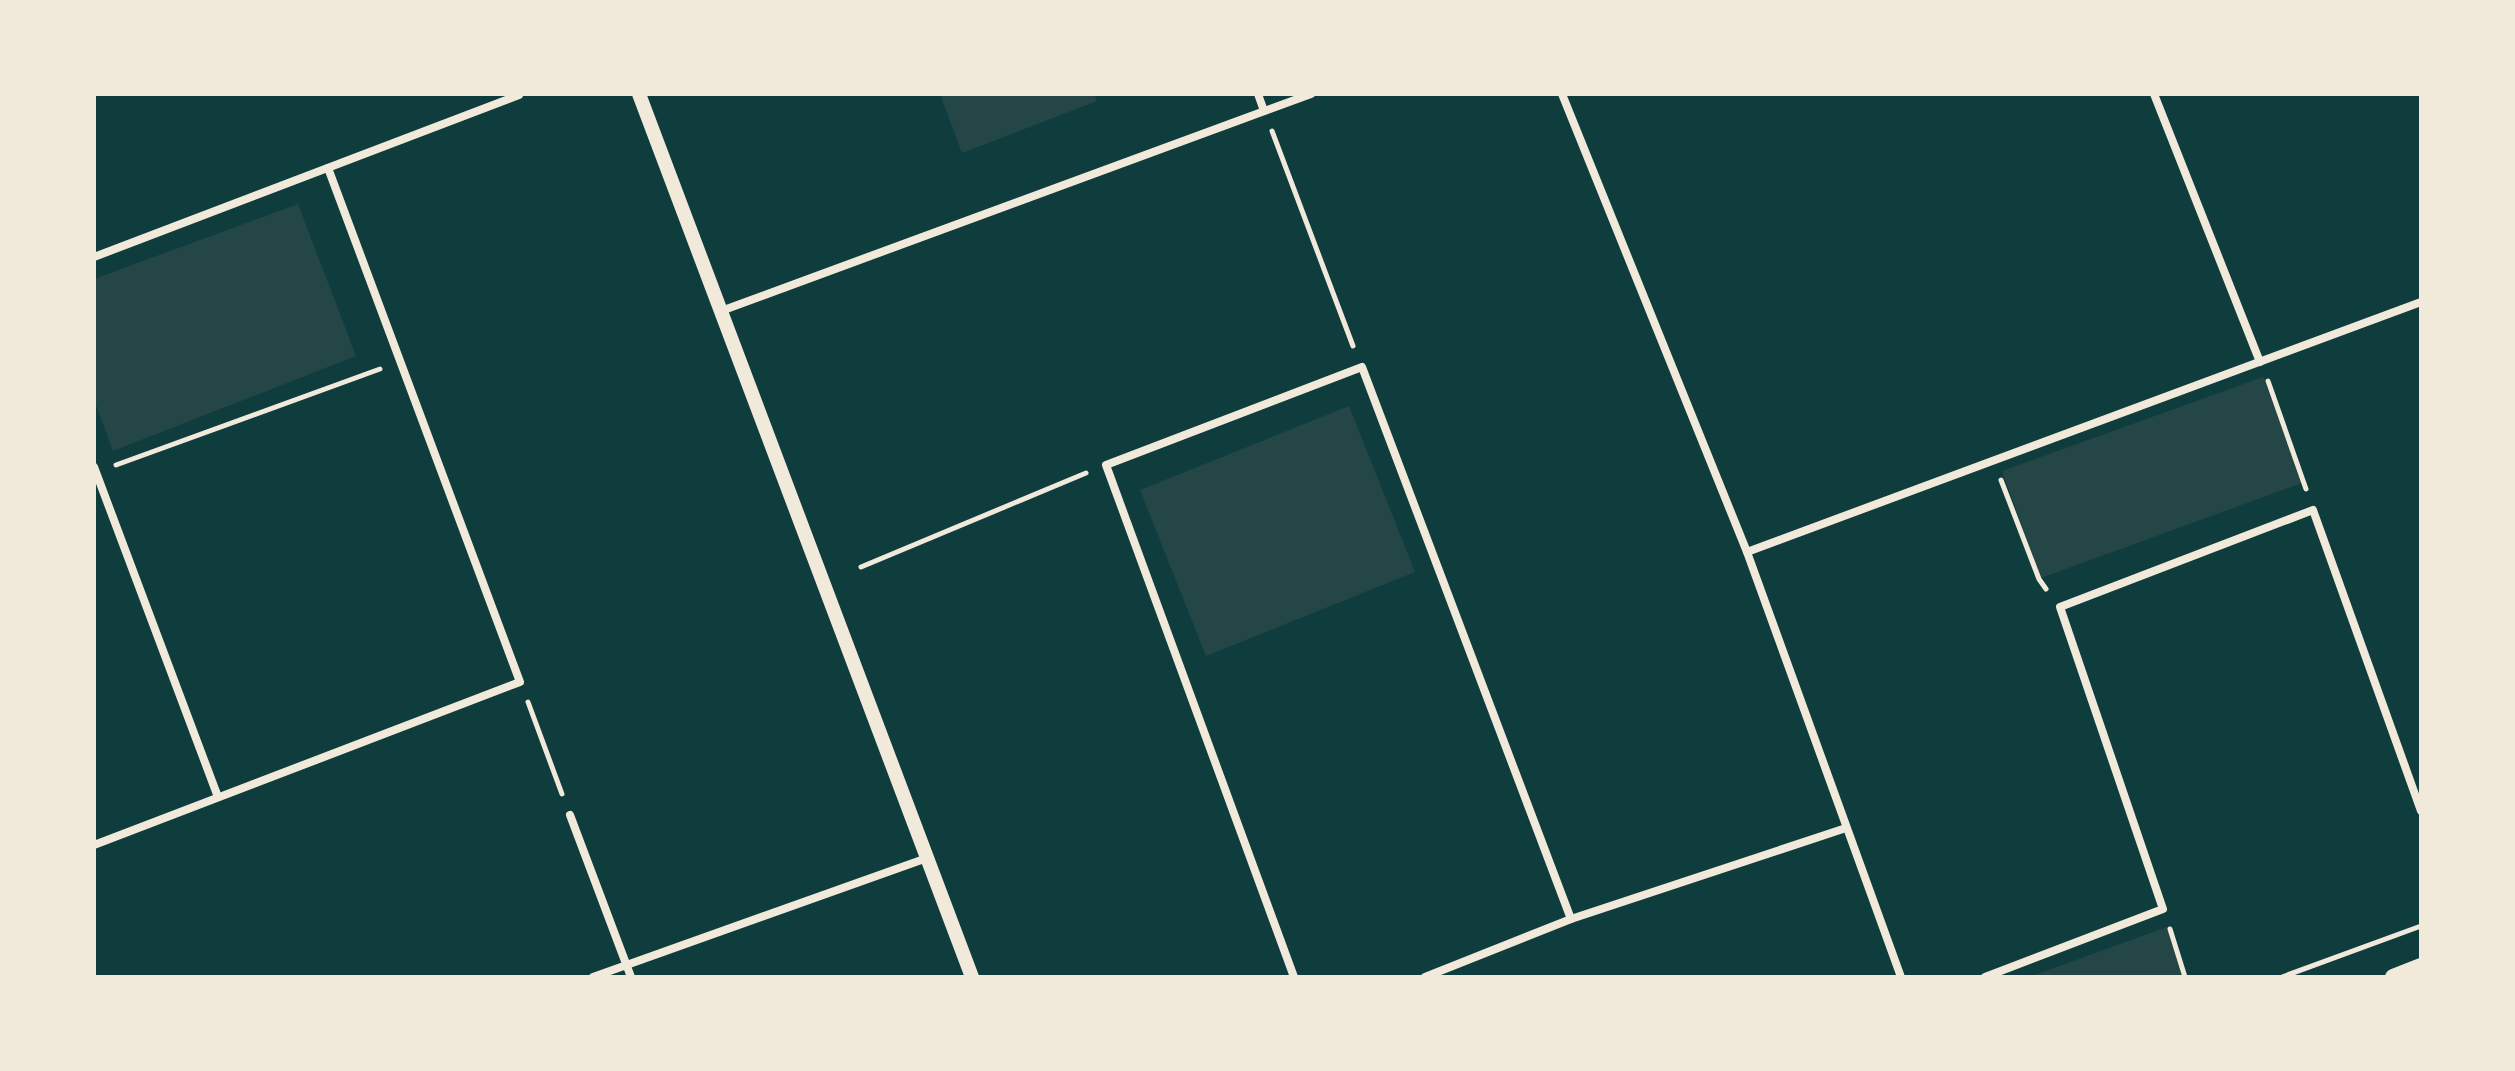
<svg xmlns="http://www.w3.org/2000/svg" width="2515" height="1071" viewBox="0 0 2515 1071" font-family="'Varela Round',sans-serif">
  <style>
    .green { fill: #244646 }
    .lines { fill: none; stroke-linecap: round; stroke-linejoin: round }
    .path { stroke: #f1e9da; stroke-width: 5 }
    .minor { stroke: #f1e9da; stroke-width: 8 }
    .tertiary { stroke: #f1e9da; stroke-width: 14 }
    .secondary { stroke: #f1e9da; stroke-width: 16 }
  </style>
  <rect width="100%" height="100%" fill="#0f3d3e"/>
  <g class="green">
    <polygon points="940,94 1094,94 1097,101 962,153"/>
    <polygon points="298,204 356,356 113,451 94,400 94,279"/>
    <polygon points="2263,377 2302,483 2041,578 2002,471"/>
    <polygon points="1349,406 1415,572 1206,656 1140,490"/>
    <polygon points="2167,927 2183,977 2029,977"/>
  </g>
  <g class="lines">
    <g class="path">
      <polyline points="1272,131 1353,346"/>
      <polyline points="2268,381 2306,489"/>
      <polyline points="116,465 380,369"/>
      <polyline points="2001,480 2039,579 2046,589"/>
      <polyline points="861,567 1086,473"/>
      <polyline points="528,702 562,794"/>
      <polyline points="2170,929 2185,977"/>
      <polyline points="2282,977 2421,926"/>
    </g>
    <g class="minor">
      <polyline points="1258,94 1264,111"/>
      <polyline points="1562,94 1747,552 1901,977"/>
      <polyline points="2154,94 2260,362"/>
      <polyline points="94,257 519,95"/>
      <polyline points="721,311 1311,94"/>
      <polyline points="94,467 218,797"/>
      <polyline points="1747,552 2421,302"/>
      <polyline points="570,815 631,977"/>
      <polyline points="94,845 520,682 328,168"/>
      <polyline points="593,977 927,858"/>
      <polyline points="1294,977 1106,465 1362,367 1571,919"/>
      <polyline points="1425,977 1571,919 1846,828"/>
      <polyline points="1985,977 2163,909 2060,607 2313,510 2421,811"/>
    </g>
    <polyline class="tertiary" points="639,94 972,977"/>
    <polyline class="secondary" points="2393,977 2421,966"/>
  </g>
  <rect width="2515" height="1071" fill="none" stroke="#f1e9da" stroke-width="192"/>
</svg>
